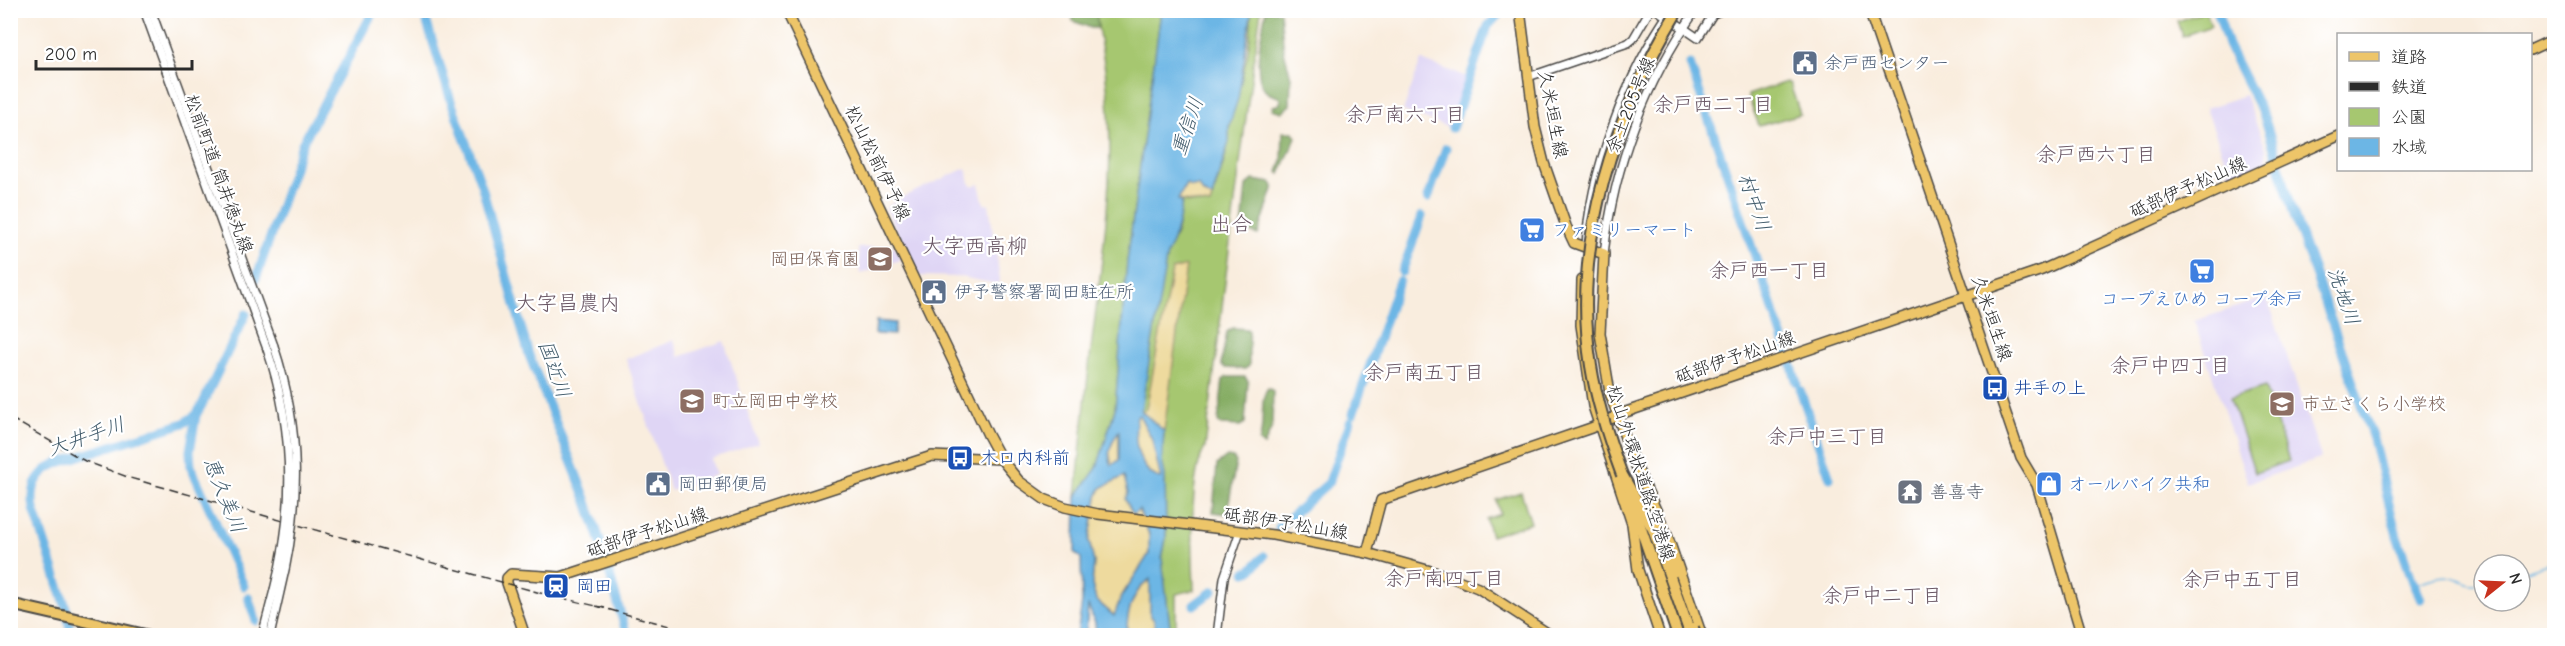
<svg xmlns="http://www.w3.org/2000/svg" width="2565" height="646" viewBox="0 0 2565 646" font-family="'Comic Neue','Klee One',sans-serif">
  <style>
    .built { fill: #dfd5f5 }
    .green { fill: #a6c770; stroke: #68794e; stroke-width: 1.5 }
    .forest { fill: #84ac62; stroke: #586c46; stroke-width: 1.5 }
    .sand { fill: #eeda9e; stroke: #8c8264; stroke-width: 1.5 }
    .water { fill: #6cb6e5; stroke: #4c7088; stroke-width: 1.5; fill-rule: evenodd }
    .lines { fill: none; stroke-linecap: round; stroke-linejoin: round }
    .stream { stroke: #6cb6e5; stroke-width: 1.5 }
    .river { stroke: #6cb6e5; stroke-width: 9 }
    .minor-casing { stroke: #4a4846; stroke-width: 10 }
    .major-casing { stroke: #4a4846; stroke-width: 12 }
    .highway-casing { stroke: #4a4846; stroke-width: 14 }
    .minor { stroke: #fff; stroke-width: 7 }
    .major { stroke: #edc569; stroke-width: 9 }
    .highway { stroke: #edc569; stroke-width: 10 }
    .rail { stroke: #2b2b2b; stroke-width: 1.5; stroke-dasharray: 9 4.5; stroke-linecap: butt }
    .minor-bridge-casing { stroke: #4a4846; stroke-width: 10; stroke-linecap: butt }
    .highway-bridge-casing { stroke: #4a4846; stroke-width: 14; stroke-linecap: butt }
    .minor-bridge { stroke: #fff; stroke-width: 7 }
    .highway-bridge { stroke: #edc569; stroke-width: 10 }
    .labels { text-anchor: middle; stroke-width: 4.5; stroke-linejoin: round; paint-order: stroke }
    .service-label { font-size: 18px; fill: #4e5e75; stroke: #fff; text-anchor: start }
    .street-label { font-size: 18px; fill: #2b2b2b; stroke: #fff }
    .shop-label { font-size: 18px; fill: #366cbe; stroke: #fff; text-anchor: start }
    .education-label { font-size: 18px; fill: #785e54; stroke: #fff; text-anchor: start }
    .transit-label { font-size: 18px; fill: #164399; stroke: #fff; text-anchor: start }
    .worship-label { font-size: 18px; fill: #5b616d; stroke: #fff; text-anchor: start }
    .neighbourhood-label { font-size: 20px; fill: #685563; stroke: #fff }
    .water-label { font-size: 20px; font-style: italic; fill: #425c6c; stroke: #fff }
    .quarter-label { font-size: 21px; fill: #685563; stroke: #fff }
  </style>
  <rect width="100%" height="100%" fill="#fff"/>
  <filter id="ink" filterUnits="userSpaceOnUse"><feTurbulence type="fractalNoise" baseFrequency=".0167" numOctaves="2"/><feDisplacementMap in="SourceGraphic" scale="12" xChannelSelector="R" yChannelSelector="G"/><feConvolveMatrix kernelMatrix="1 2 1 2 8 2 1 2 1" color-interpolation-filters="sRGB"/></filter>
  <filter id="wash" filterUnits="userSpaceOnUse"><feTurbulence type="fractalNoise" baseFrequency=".008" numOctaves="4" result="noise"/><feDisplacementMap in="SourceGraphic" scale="24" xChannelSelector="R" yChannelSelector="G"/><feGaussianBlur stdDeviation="1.35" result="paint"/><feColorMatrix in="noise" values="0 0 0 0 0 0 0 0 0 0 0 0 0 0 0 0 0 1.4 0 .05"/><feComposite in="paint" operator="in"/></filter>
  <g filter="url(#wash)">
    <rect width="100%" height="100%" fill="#f9edde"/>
    <g class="built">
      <polygon points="1421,60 1467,77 1450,128 1403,111"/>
      <polygon points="2245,95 2266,148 2267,164 2232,179 2206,108"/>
      <polygon points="966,168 971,186 979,184 984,204 989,204 1000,280 997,284 961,277 918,276 886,208 896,200"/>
      <polygon points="895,246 900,260 860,274 858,248"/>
      <polygon points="2264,298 2268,300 2321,457 2320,459 2248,483 2194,321"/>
      <polygon points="674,340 679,357 724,341 758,443 711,459 716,475 671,491 626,359"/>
    </g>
    <g class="green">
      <path d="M1093 11H1161L1127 262 1115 409 1097 468 1076 497C1081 442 1086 388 1093 333 1105 239 1119 144 1102 50 1099 37 1099 23 1093 11Z"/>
      <path d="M1251 11H1261C1239 156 1223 302 1205 448 1188 475 1193 557 1194 590L1176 594V632L1171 635 1162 559 1166 538 1165 475 1162 461 1164 432 1141 412 1145 373 1167 254 1177 231 1182 202 1210 205C1216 185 1225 164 1228 143 1229 137 1228 130 1230 124 1238 88 1253 49 1251 11Z"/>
      <polygon points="2206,11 2211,26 2182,36 2177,21"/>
      <polygon points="1786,82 1790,84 1800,114 1759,126 1748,95"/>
      <polygon points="2265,387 2289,461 2255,473 2230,398"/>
      <polygon points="1521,492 1531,523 1491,536 1486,519 1500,514 1496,500"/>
    </g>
    <g class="forest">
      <path d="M1266 10 1280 11 1284 51 1291 77 1290 105 1282 112 1272 109 1273 106 1280 104V98C1275 95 1268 95 1264 89 1252 72 1262 30 1266 10Z"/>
      <polygon points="1071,11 1093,11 1097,18 1098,28 1091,28 1073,21"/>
      <polygon points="1283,132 1293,132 1296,137 1280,174 1278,172 1282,161"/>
      <polygon points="1253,180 1272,183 1274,186 1258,235 1242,229 1246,186"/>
      <polygon points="1233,328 1247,329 1249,331 1249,366 1245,369 1225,368 1221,364 1227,332"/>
      <polygon points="1227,377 1245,377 1248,381 1245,423 1240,426 1221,425 1218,421 1223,380"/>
      <path d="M1268 388 1273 391 1272 427 1264 446 1259 442C1265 427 1259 399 1268 388Z"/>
      <polygon points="1227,457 1233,458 1236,462 1227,514 1213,512 1217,465"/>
    </g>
    <g class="sand">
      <polygon points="1186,184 1191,187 1199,186 1203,193 1212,198 1210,205 1178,200"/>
      <polygon points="1186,266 1164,431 1141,412 1146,409 1172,270"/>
      <path d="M1139 415 1152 439 1161 479C1137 470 1133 439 1136 416Z"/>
      <polygon points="1119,428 1119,460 1112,466 1109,451"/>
      <path d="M1124 476C1128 496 1141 512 1148 532 1158 559 1131 575 1121 598 1118 604 1116 610 1115 616L1096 600 1092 585 1094 562 1089 541 1097 497 1101 488Z"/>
      <path d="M1151 579 1150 615 1154 620 1156 635 1127 636C1125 615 1132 591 1151 579Z"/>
    </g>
    <g class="water">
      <path d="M1161 11H1251V15L1238 99 1229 126V142L1212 198 1203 193 1199 186 1191 187 1186 184 1178 200 1182 202C1180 221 1175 237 1167 254L1141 411 1164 431 1162 461 1165 475 1166 538 1162 559 1171 635H1156L1154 620 1150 615V579C1132 591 1126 615 1127 635H1096L1095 623 1088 605 1086 635H1077L1082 602 1081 558 1075 553 1076 497 1097 468 1115 409 1127 262ZM1139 415 1152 439 1161 479C1136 470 1133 438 1137 416ZM1119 430V460L1112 465C1105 453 1113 441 1119 430ZM1124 476 1128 493 1125 499 1133 514 1139 510 1149 534V554L1121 597 1114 616 1096 600 1092 585 1094 562 1089 541 1097 497 1101 488Z"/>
      <polygon points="876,321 895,323 894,335 875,334"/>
    </g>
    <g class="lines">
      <g class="stream">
        <polyline points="2520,573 2554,562"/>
        <path d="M2414 584C2426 581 2440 574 2452 577 2468 581 2464 586 2484 583"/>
      </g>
      <g class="river">
        <polyline points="423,10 451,101 482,187 529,355 586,499 600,540 627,636"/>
        <polyline points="2217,10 2228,45 2265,119 2294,215 2373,439 2397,536 2413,582 2421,599"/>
        <polyline points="1690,64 1787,351"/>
        <polyline points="1452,128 1488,26 1503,10"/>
        <polyline points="1428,198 1446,148"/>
        <polyline points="1402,272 1422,216"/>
        <polyline points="256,279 302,144 374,10"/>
        <polyline points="1791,363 1797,383"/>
        <polyline points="1800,390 1830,478"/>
        <polyline points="1353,414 1399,281"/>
        <polyline points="196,415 190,451 191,467 244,586"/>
        <polyline points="1329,482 1350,422"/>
        <polyline points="1279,527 1326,485"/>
        <polyline points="1246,572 1251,570 1264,556"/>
        <polyline points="248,597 256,621"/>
        <polyline points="1194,605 1213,591"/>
        <path d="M71 636 67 611 34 509C30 487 37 472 58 463L184 423 196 415 202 405 246 314"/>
      </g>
    </g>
  </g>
  <g filter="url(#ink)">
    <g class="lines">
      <defs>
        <g id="minor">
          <polyline points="144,10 267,349"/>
          <polyline points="151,10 274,346"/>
          <polyline points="1657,10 1698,38 1713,14 1723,10"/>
          <polyline points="1528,77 1628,43 1633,39 1650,10"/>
          <path d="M1586 248C1588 175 1628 70 1671 10"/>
          <path d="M1604 254C1614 166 1645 83 1696 10"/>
          <polyline points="262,636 274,590"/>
          <polyline points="270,636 280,592"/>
          <polyline points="1217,636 1224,578 1240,531"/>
        </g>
        <g id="major">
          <polyline points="786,10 988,435 1001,459 1019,481 1044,499 1065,507 1098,514 1273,535 1367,553 1445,575 1478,588 1552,636"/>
          <polyline points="1520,10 1535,127 1544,163 1566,226 1574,243 1604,254 1600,333 1610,393 1631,455 1666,532 1702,636"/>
          <polyline points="1869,10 2021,458 2037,485 2082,636"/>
          <polyline points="2530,50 2554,39"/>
          <polyline points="1582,280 1581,325 1593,406 1632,524 1638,570 1660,636"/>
          <polyline points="1657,523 1674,572"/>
          <polyline points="1367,553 1381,500 1591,428 1626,412 2042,270 2338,136"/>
          <polyline points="525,636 507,583 507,578 511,574 561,577 932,456 1001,459"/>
        </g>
        <g id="highway">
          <polyline points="1622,475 1653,529 1691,636"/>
          <polyline points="1629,494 1678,636"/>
          <polyline points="10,604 150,636"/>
        </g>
      </defs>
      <use href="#minor" class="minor-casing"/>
      <use href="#major" class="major-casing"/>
      <use href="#highway" class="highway-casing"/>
      <use href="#minor" class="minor"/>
      <use href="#major" class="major"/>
      <use href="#highway" class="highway"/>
      <g class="rail">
        <polyline points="10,418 85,461 130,478 544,594 605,608"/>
        <polyline points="596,606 706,636"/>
      </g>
      <defs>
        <g id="minor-bridge">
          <path d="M274 346C302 430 301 507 280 592"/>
          <path d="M267 349C294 428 295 510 274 590"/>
        </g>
        <g id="highway-bridge">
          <path d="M1622 475C1609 440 1597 404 1591 366 1571 244 1615 113 1678 10"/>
          <polyline points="1693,628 1696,636"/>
        </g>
      </defs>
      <use href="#minor-bridge" class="minor-bridge-casing"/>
      <use href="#highway-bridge" class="highway-bridge-casing"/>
      <use href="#minor-bridge" class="minor-bridge"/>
      <use href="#highway-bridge" class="highway-bridge"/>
    </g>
  </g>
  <defs>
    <symbol id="civic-square" viewBox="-11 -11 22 22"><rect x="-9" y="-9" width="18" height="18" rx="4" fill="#5c6f8a" stroke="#fff"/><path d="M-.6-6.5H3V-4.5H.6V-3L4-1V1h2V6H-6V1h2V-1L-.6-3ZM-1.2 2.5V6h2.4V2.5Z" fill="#fff"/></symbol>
    <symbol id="supermarket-square" viewBox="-11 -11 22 22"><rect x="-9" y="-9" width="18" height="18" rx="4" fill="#3f7fe0" stroke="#fff"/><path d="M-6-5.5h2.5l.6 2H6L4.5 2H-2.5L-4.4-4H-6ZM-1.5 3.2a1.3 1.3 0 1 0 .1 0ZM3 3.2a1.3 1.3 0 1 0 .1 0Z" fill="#fff"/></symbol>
    <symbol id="school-square" viewBox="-11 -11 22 22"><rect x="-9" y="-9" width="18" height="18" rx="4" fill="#8d6e63" stroke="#fff"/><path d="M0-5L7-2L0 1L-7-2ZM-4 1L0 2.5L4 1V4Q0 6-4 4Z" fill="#fff"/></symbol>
    <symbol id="bus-square" viewBox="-11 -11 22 22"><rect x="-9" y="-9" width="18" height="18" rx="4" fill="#1a4fb4" stroke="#fff"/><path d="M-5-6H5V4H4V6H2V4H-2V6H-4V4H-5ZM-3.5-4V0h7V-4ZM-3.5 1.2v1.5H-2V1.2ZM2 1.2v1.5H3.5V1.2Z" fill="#fff"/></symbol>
    <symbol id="shop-square" viewBox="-11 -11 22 22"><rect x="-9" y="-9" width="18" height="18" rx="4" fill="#3f7fe0" stroke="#fff"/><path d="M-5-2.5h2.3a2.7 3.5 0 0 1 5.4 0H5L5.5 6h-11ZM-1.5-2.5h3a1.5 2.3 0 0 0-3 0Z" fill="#fff"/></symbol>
    <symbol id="temple-square" viewBox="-11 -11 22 22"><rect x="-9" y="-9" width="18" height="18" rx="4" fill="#6b7280" stroke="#fff"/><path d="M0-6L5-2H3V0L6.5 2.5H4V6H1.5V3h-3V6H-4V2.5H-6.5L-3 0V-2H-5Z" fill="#fff"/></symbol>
    <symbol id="station-square" viewBox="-11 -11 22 22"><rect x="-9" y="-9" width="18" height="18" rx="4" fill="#1a4fb4" stroke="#fff"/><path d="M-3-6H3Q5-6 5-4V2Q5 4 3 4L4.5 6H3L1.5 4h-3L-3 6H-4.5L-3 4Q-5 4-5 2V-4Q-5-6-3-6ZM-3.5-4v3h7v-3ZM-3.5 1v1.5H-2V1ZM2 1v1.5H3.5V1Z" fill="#fff"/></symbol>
  </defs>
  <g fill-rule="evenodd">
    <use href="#civic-square" x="1790" y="48" width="30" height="30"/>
    <use href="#supermarket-square" x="1517" y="215" width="30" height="30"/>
    <use href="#school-square" x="865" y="244" width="30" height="30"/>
    <use href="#supermarket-square" x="2187" y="256" width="30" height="30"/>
    <use href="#civic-square" x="919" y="277" width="30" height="30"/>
    <use href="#bus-square" x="1980" y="373" width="30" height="30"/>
    <use href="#school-square" x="677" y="386" width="30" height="30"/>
    <use href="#school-square" x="2267" y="389" width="30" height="30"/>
    <use href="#bus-square" x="945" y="443" width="30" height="30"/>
    <use href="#civic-square" x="643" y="469" width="30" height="30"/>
    <use href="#shop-square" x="2034" y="469" width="30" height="30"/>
    <use href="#temple-square" x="1895" y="477" width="30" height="30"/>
    <use href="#station-square" x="541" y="571" width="30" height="30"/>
  </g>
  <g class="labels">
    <g class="service-label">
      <text x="1824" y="69">余戸西センター</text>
      <text x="954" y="298">伊予警察署岡田駐在所</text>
      <text x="678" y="490">岡田郵便局</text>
    </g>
    <g class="street-label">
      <text transform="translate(1630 105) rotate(-68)" y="6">余土205号線</text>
      <text transform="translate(1553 114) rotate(79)" y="6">久米垣生線</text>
      <text transform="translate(878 163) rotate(64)" y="6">松山松前伊予線</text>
      <text transform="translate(219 174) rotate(70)" y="6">松前町道 筒井徳丸線</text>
      <text transform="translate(2188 187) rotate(-24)" y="6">砥部伊予松山線</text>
      <text transform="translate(1992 318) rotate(71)" y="6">久米垣生線</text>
      <text transform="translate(1735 357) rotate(-19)" y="6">砥部伊予松山線</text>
      <text transform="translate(1641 473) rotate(72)" y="6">松山外環状道路;空港線</text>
      <text transform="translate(1286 523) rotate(9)" y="6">砥部伊予松山線</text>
      <text transform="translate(647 532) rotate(-18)" y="6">砥部伊予松山線</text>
    </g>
    <g class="shop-label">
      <text x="1552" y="236">ファミリーマート</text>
      <text x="2202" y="305" text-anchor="middle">コープえひめ コープ余戸</text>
      <text x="2068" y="490">オールバイク共和</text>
    </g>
    <g class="education-label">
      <text x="860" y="265" text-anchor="end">岡田保育園</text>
      <text x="712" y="407">町立岡田中学校</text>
      <text x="2302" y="410">市立さくら小学校</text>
    </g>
    <g class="transit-label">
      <text x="2014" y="394">井手の上</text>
      <text x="980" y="464">木口内科前</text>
      <text x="576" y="592">岡田</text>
    </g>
    <g class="worship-label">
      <text x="1930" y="498">善喜寺</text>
    </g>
    <g class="neighbourhood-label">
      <text x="1713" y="111">余戸西二丁目</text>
      <text x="1405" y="121">余戸南六丁目</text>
      <text x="2096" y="161">余戸西六丁目</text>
      <text x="1769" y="277">余戸西一丁目</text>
      <text x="2170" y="372">余戸中四丁目</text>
      <text x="1424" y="379">余戸南五丁目</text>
      <text x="1827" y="443">余戸中三丁目</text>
      <text x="1444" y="585">余戸南四丁目</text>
      <text x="2242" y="586">余戸中五丁目</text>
      <text x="1882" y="602">余戸中二丁目</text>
    </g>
    <g class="water-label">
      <text transform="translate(1187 126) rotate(-71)" y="7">重信川</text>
      <text transform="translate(1755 202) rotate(71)" y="7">村中川</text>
      <text transform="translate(2344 296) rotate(71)" y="7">洗地川</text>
      <text transform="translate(555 369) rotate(70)" y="7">国近川</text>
      <text transform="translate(86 436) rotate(-19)" y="7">大井手川</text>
      <text transform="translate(225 495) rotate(68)" y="7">恵久美川</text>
    </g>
    <g class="quarter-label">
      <text x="1231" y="231">出合</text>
      <text x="975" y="253">大字西高柳</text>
      <text x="568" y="310">大字昌農内</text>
    </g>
  </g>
  <rect width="2565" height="646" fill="none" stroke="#fff" stroke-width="36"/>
  <rect x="2337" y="33" width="195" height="138" fill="#ffffff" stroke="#aaaaaa" stroke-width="1.5"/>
  <rect x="2349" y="52" width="30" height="9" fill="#edc569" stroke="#aaaaaa" stroke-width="1.5"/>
  <text x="2391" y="63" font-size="18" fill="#2b2b2b">道路</text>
  <rect x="2349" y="82" width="30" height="9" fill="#2b2b2b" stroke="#aaaaaa" stroke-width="1.5"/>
  <text x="2391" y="93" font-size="18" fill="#2b2b2b">鉄道</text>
  <rect x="2349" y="108" width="30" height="18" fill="#a6c770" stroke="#aaaaaa" stroke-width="1.5"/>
  <text x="2391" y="123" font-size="18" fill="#2b2b2b">公園</text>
  <rect x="2349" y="138" width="30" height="18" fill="#6cb6e5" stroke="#aaaaaa" stroke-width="1.5"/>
  <text x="2391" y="153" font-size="18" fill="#2b2b2b">水域</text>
  <g transform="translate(2502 583) rotate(72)"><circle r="28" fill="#ffffff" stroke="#aaaaaa" stroke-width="1.5"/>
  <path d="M0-4.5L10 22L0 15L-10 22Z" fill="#c8321e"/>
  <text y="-9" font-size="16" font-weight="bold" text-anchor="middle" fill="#2b2b2b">N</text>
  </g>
  <path d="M36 60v9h156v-9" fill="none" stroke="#2b2b2b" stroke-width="3"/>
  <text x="45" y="60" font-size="18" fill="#2b2b2b" stroke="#ffffff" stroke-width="4.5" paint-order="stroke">200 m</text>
</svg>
